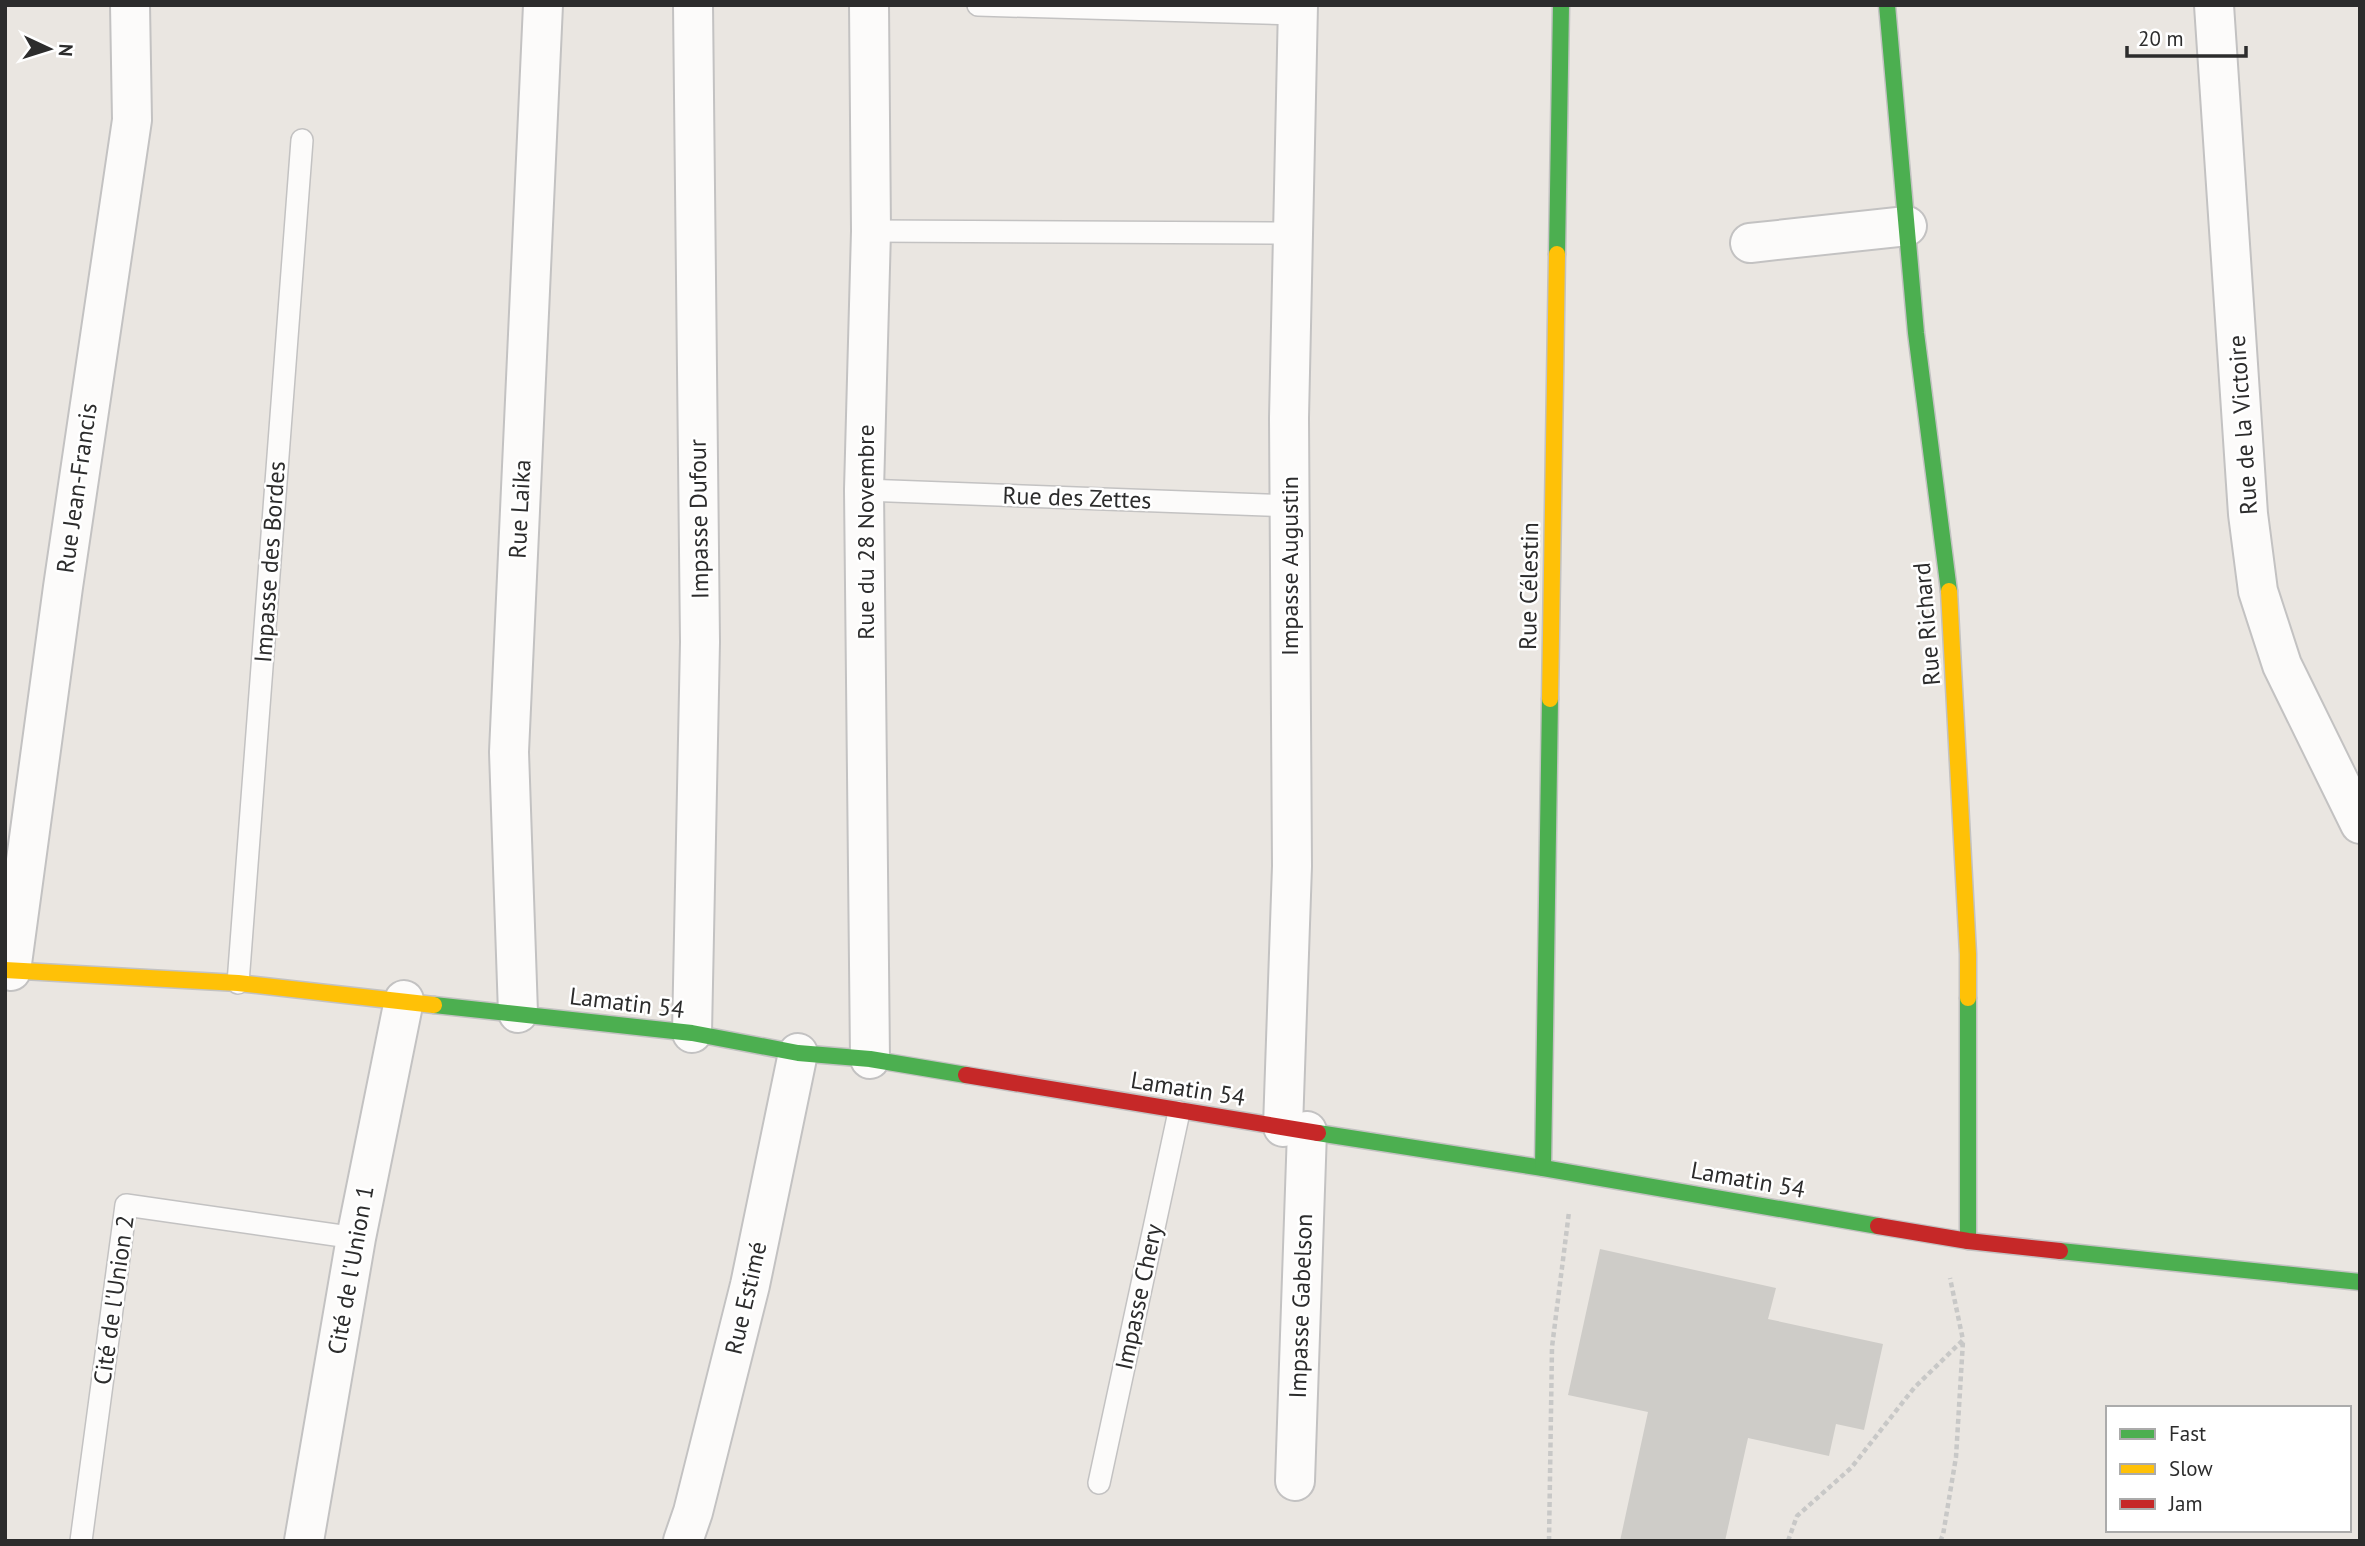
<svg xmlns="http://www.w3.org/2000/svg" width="2365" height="1546" viewBox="0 0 2365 1546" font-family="'PT Sans',sans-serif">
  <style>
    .building { fill: #ceccc8 }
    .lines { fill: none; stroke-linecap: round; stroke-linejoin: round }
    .lane-casing { stroke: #c3c2c2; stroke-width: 24 }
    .street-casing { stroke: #c3c2c2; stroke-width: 42 }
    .fast-casing { stroke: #c3c2c2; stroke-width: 19 }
    .slow-casing { stroke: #c3c2c2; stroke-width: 19 }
    .jam-casing { stroke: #c3c2c2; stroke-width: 19 }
    .path { stroke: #c8c8c7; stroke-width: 4.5; stroke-dasharray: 5 3.5; stroke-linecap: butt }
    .lane { stroke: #fcfbfa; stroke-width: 21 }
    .street { stroke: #fcfbfa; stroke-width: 38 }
    .fast { stroke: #4caf50; stroke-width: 16 }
    .slow { stroke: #ffc107; stroke-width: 16 }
    .jam { stroke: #c62828; stroke-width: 16 }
    .labels { text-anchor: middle; stroke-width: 5; stroke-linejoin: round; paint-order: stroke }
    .street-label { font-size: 24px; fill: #2c2c2c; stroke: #fff }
  </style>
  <rect width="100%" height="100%" fill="#eae6e1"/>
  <polygon class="building" points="1600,1249 1776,1288 1768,1319 1883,1344 1864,1430 1836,1424 1829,1456 1748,1438 1725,1541 1620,1541 1648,1412 1568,1395"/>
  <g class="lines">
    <defs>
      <g id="lane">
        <polyline points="978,5 1297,14"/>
        <polyline points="871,231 1292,233"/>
        <polyline points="864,490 1290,506"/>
        <polyline points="238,983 302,140"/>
        <polyline points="1099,1483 1179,1112"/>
        <polyline points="81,1541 126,1205 356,1238"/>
      </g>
      <g id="street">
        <polyline points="869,5 871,231 864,490 870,1059"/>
        <polyline points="2214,5 2248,514 2258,591 2282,665 2360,824"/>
        <polyline points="1750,243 1907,226"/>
        <polyline points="11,971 63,587 132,120 130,5"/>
        <polyline points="518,1013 509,752 543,5"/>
        <polyline points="692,1033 700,642 693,5"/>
        <polyline points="1283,1127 1292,866 1289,418 1298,5"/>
        <polyline points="1295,1481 1307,1131"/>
        <polyline points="304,1541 356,1238 404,1000"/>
        <polyline points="683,1541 693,1512 750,1285 798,1053"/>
      </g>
      <g id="fast">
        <polyline points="1887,5 1916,333 1949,591"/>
        <polyline points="1557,254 1561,5"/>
        <polyline points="1968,998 1968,1241"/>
        <polyline points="434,1005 692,1033 798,1053 870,1059 966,1075"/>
        <polyline points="1318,1133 1543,1168 1878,1226"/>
        <polyline points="1543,1168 1550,699"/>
        <polyline points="2060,1251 2360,1282"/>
      </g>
      <g id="slow">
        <polyline points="1949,591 1968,954 1968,998"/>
        <polyline points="1550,699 1557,254"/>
        <polyline points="5,970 238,983 434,1005"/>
      </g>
      <g id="jam">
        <polyline points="966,1075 1318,1133"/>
        <polyline points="1878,1226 1968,1241 2060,1251"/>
      </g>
    </defs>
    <use href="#lane" class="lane-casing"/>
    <use href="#street" class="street-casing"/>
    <use href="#fast" class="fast-casing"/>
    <use href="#slow" class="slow-casing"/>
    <use href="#jam" class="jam-casing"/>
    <g class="path">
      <polyline points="1549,1541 1552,1347 1569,1212"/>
      <polyline points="1788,1541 1797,1516 1851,1468 1914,1388 1963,1340 1950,1278"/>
      <polyline points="1940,1541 1943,1535 1956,1457 1963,1341"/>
    </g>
    <use href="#lane" class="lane"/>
    <use href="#street" class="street"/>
    <use href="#fast" class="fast"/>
    <use href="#slow" class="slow"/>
    <use href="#jam" class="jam"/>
  </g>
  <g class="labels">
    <g class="street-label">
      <text transform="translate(2243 425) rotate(-94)" y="8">Rue de la Victoire</text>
      <text transform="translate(77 488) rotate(-82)" y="8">Rue Jean-Francis</text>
      <text transform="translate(1077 498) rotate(2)" y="8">Rue des Zettes</text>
      <text transform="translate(520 509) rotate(-87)" y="8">Rue Laika</text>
      <text transform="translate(699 519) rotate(-91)" y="8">Impasse Dufour</text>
      <text transform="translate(866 532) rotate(-90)" y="8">Rue du 28 Novembre</text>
      <text transform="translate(270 562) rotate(-86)" y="8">Impasse des Bordes</text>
      <text transform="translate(1290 566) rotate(-90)" y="8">Impasse Augustin</text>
      <text transform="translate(1529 586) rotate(-89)" y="8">Rue Célestin</text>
      <text transform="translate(1927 624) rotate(-95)" y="8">Rue Richard</text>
      <text transform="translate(627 1003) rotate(7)" y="8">Lamatin 54</text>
      <text transform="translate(1188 1089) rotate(9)" y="8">Lamatin 54</text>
      <text transform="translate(1748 1180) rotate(10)" y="8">Lamatin 54</text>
      <text transform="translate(351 1270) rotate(-80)" y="8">Cité de l'Union 1</text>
      <text transform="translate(1139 1297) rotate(-78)" y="8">Impasse Chery</text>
      <text transform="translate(746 1298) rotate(-77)" y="8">Rue Estimé</text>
      <text transform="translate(114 1300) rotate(-82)" y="8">Cité de l'Union 2</text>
      <text transform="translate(1301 1306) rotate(-88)" y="8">Impasse Gabelson</text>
    </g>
  </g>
  <rect width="2365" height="1546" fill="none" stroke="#2c2c2c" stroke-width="14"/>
  <rect x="2106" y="1406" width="245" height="126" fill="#ffffff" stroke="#ababab" stroke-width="2"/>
  <rect x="2120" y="1429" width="35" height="10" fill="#4caf50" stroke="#ababab" stroke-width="2"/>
  <text x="2169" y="1441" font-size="21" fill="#2c2c2c">Fast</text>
  <rect x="2120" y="1464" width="35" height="10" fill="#ffc107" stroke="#ababab" stroke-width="2"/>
  <text x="2169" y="1476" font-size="21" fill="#2c2c2c">Slow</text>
  <rect x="2120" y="1499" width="35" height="10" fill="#c62828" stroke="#ababab" stroke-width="2"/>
  <text x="2169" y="1511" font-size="21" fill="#2c2c2c">Jam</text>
  <g transform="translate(49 49) rotate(94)" stroke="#ffffff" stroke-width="5" paint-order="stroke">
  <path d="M0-5L12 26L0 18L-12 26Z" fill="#2c2c2c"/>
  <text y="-10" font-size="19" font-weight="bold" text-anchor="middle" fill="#2c2c2c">N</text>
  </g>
  <path d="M2127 46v10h119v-10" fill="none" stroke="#2c2c2c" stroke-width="3.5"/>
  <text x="2138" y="46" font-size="21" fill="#2c2c2c" stroke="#ffffff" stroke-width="5" paint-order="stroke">20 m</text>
</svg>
